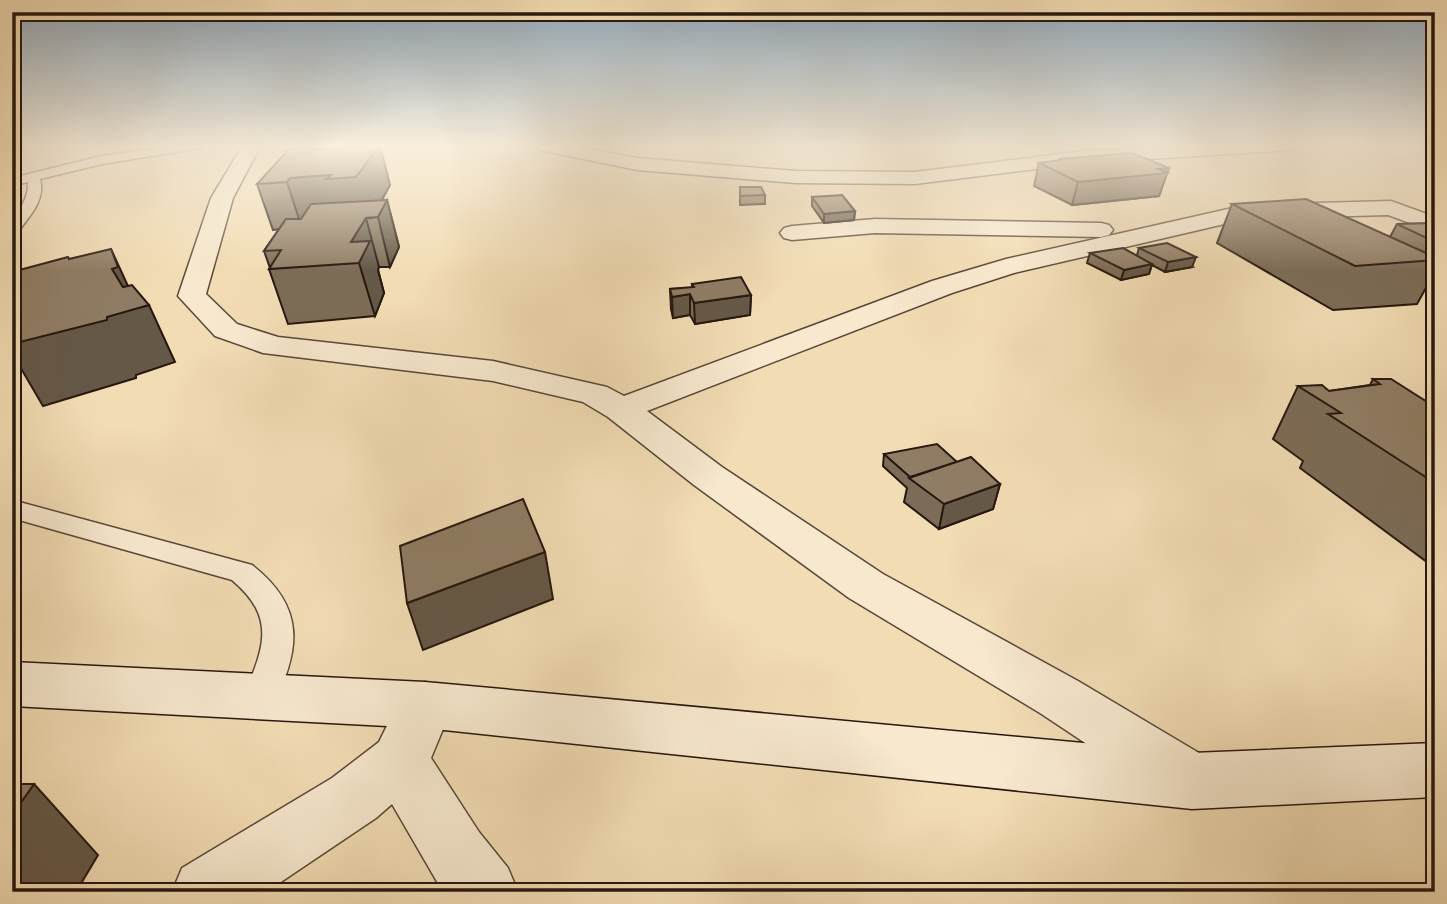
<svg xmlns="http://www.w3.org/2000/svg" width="1447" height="904" viewBox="0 0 1447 904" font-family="'Gentium Book Plus',serif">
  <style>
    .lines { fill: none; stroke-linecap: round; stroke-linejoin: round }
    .lane-casing { stroke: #594838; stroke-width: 3 }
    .street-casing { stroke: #594838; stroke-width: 3 }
    .secondary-casing { stroke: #26170f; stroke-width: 3 }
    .lane { fill: #f7e8ce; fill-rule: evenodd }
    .street { fill: #f7e8ce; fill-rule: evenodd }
    .secondary { fill: #f7e8ce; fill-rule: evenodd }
    .wall { fill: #7c6c57; stroke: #26170f; stroke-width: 2 }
    .shaded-wall { fill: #655847; stroke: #26170f; stroke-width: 2 }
    .building { fill: #907d65; stroke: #26170f; stroke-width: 2 }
  </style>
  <rect width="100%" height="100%" fill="#f2dcb4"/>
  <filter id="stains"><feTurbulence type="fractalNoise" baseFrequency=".00286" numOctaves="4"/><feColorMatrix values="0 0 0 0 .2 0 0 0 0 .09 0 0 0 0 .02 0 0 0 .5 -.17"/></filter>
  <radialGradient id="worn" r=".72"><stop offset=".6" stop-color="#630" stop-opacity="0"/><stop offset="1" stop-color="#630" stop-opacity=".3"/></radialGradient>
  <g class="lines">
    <defs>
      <g id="lane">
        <path d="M181 145H208L202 148 102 164 40 179C46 200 29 217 17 233L12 234C12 213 28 205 28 184V182L12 186V178L102 156Z"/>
        <path d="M12 500 252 565C306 607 301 650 272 707L260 712 248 707 243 697C264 648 277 618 232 580L12 518Z"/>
      </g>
      <g id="street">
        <polygon points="243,145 261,145 233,198 206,294 237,324 278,337 493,361 607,387 624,396 932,281 1006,259 1246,205 1391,201 1435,217 1435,232 1388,215 1246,219 1014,273 952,293 647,411 722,467 883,574 1078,681 1204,756 1213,775 1204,794 1183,802 1162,794 1040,713 849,598 694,485 608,417 583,402 493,381 263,353 215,336 178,296 211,198"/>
        <polygon points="531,145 567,145 637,158 796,171 915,172 1084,151 1219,145 1301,145 1292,150 1084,163 915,184 796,183 637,170 540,150"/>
        <polygon points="875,219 1101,223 1109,225 1113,230 1109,235 1101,237 875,233 792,240 784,238 780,233 784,228 792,226"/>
        <polygon points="425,682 445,689 453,705 431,758 479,832 508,868 518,892 443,892 392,804 376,818 266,892 172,892 182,868 332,778 379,742 405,689"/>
      </g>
      <polygon id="secondary" points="12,662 425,682 1192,753 1435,743 1435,797 1192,809 425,728 12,706"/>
    </defs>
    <use href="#lane" class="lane-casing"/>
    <use href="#street" class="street-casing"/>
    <use href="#secondary" class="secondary-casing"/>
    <use href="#lane" class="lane"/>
    <use href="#street" class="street"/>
    <use href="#secondary" class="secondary"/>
  </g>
  <g class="wall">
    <polygon points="315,150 390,185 382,200 387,200 399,247 390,267 379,267 378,270 384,293 375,316 288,324 269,269 270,268 264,251 279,229 273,230 257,184"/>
    <polygon points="1059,159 1169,168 1159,196 1072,205 1034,186 1039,163 1059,161"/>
    <polygon points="740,187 765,195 765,204 740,205"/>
    <polygon points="812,197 855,211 854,220 824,223 812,206"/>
    <polygon points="1232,204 1390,237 1397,224 1435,223 1435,248 1431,255 1435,248 1435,277 1432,277 1417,304 1333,310 1217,243"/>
    <polygon points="1139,248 1192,267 1165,272 1152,265 1149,274 1121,280 1087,263 1090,253 1137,255"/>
    <polygon points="692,284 751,295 750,315 695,324 690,315 673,318 671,309 670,289 692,288"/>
    <polygon points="1373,379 1429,403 1435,403 1435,568 1300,468 1303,461 1273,439 1298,386 1329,391 1370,385"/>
    <polygon points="884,454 957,462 1000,484 993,509 939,529 904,502 907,488 883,466"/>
  </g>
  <g class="shaded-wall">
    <polygon points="380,145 390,185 371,218 366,218 379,267 378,270 384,293 375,316 359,263 302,228 287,182 315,147 323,176"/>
    <polygon points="1169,168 1159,196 1072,205 1078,182"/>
    <polygon points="387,200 399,247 390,267 378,217"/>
    <polygon points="855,211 854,220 824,223 824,214"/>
    <polygon points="111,249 138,308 149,305 175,362 136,375 136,378 43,406 12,353 12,344 112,269"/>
    <polygon points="1196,257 1192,267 1165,272 1168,262"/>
    <polygon points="1152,264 1149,274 1121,280 1124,270"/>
    <polygon points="690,294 690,315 673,318 672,297"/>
    <polygon points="751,295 750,315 695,324 694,303"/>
    <polygon points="1000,484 993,509 939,529 944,504"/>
    <polygon points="545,552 553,599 423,650 407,603"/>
    <polygon points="34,784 98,855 76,892 12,892 12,815"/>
  </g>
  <g class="building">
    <polygon points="373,145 380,145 356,177 326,179 331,175 290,178 287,182 257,184 289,149 315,147 313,150"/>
    <polygon points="1132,153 1169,168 1158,169 1167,173 1078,182 1039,163 1062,160 1059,159"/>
    <polygon points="740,187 761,187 765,195 740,196"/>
    <polygon points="842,195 855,211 824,214 812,197"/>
    <polygon points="1306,199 1435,257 1435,260 1355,266 1232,204"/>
    <polygon points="387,200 378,217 366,218 351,242 370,241 359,263 269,269 281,250 264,251 286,219 301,219 311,204"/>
    <polygon points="1435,223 1435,242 1397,224"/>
    <polygon points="1167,243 1196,257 1168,262 1139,248"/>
    <polygon points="1123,248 1152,264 1124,270 1090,253"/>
    <polygon points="111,249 118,267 112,269 123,287 132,285 149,305 107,317 107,320 12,344 12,272 68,257 69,259"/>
    <polygon points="741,277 751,295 694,303 690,294 672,297 670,289 694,287 692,284"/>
    <polygon points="1373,379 1391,379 1429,403 1435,403 1435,483 1328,414 1341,413 1298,386 1322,385 1329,391 1380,384"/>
    <polygon points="937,444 957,462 910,477 884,454"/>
    <polygon points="971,457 1000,484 944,504 909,478"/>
    <polygon points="523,499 545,552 407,603 400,546"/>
    <polygon points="12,784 34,784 12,815"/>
  </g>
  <linearGradient id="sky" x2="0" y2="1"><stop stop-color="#90a9bd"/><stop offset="0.54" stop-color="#f9efdd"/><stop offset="1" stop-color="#f9efdd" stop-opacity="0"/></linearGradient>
  <rect width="1447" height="271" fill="url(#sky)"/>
  <rect width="1447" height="904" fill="none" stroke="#f2dcb4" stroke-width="42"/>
  <rect x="14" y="14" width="1419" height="876" fill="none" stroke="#26170f" stroke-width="3.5"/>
  <rect x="21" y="21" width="1405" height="862" fill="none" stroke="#26170f" stroke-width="2"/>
  <rect width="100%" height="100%" filter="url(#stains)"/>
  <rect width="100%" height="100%" fill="url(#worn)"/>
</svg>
